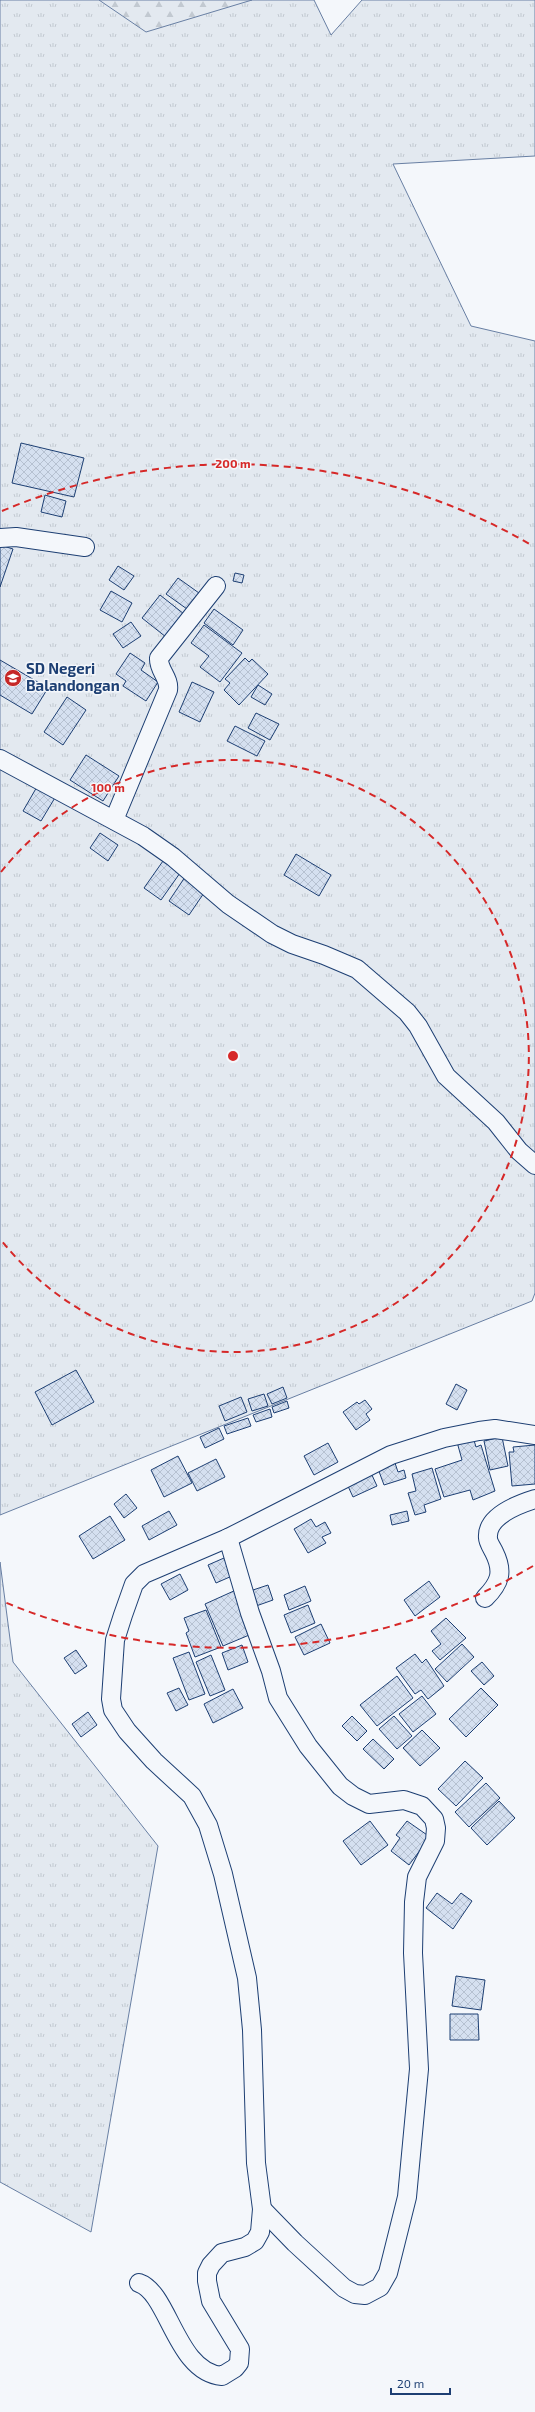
<svg xmlns="http://www.w3.org/2000/svg" width="535" height="2412" viewBox="0 0 535 2412" font-family="'Exo 2',sans-serif">
  <style>
    .grass { fill: url(#grass-tufts); stroke: #687fa3 }
    .forest { fill: url(#forest-firs); stroke: #687fa3 }
    .building { fill: url(#building-cross-hatch); stroke: #1d3f73 }
    .lines { fill: none; stroke-linecap: round; stroke-linejoin: round }
    .minor-casing { stroke: #1d3f73; stroke-width: 20 }
    .minor { stroke: #f4f7fb; stroke-width: 18 }
    .ring { fill: none; stroke: #d62828; stroke-width: 2; stroke-dasharray: 7 5 }
    .labels { text-anchor: middle; stroke-width: 3; stroke-linejoin: round; paint-order: stroke }
    .poi-label { font-size: 15px; font-weight: bold; fill: #1d3f73; stroke: #f4f7fb; text-anchor: start }
    .centre { fill: #d62828; stroke: #f4f7fb; stroke-width: 2 }
    .ring-label { font-size: 12px; text-anchor: middle; font-weight: bold; fill: #d62828; stroke: #f4f7fb; stroke-width: 3; stroke-linejoin: round; paint-order: stroke }
  </style>
  <defs>
    <pattern id="grass-tufts" width="24" height="20" patternUnits="userSpaceOnUse"><rect width="24" height="20" fill="#e3e9f0"/><path d="M3 7l-1-3M5 7V3M7 7l1-3M15 17l-1-3M17 17v-4M19 17l1-3" fill="none" stroke="#c2c9d1"/></pattern>
    <pattern id="forest-firs" width="22" height="20" patternUnits="userSpaceOnUse"><rect width="22" height="20" fill="#e3e9f0"/><path d="M5 1l3.5 6h-7zM16 11l3.5 6h-7z" fill="#c2c9d1"/></pattern>
    <pattern id="building-cross-hatch" width="8" height="8" patternUnits="userSpaceOnUse"><rect width="8" height="8" fill="#d5e0f0"/><path d="M0 0l8 8M0 8l8-8" fill="none" stroke="#b6c1d1"/></pattern>
  </defs>
  <rect width="100%" height="100%" fill="#f4f7fb"/>
  <g class="grass">
    <polygon points="0,0 314,0 331,35 362,0 535,0 535,156 393,164 471,326 535,341 535,1293 532,1301 0,1515"/>
    <polygon points="0,1562 13,1662 158,1846 91,2232 0,2182"/>
  </g>
  <polygon class="forest" points="99,0 252,0 146,32"/>
  <g class="building">
    <polygon points="21,443 84,458 74,497 12,483"/>
    <polygon points="45,495 66,501 62,517 41,512"/>
    <polygon points="0,545 13,549 0,587"/>
    <polygon points="118,566 134,576 124,590 109,580"/>
    <polygon points="235,573 244,575 242,583 233,581"/>
    <polygon points="178,578 199,593 187,609 166,594"/>
    <polygon points="111,591 132,603 122,622 100,610"/>
    <polygon points="160,595 184,614 166,637 142,618"/>
    <polygon points="214,609 243,630 233,645 204,623"/>
    <polygon points="131,622 141,636 123,648 113,634"/>
    <polygon points="204,625 242,653 220,682 200,667 209,656 191,643"/>
    <polygon points="130,653 145,663 141,670 158,682 146,701 123,686 126,681 116,674"/>
    <polygon points="245,658 249,662 252,659 268,674 239,705 224,690 230,683 225,679"/>
    <polygon points="0,660 48,688 32,714 0,695"/>
    <polygon points="192,682 214,692 200,722 179,712"/>
    <polygon points="258,685 272,694 265,705 251,697"/>
    <polygon points="67,697 86,710 63,745 44,732"/>
    <polygon points="256,713 279,724 270,740 248,728"/>
    <polygon points="235,726 265,741 257,756 227,741"/>
    <polygon points="86,755 119,776 103,801 70,780"/>
    <polygon points="38,785 56,796 41,821 23,811"/>
    <polygon points="100,833 118,845 108,861 90,848"/>
    <polygon points="296,854 331,875 319,896 284,875"/>
    <polygon points="163,861 180,873 161,900 144,888"/>
    <polygon points="185,877 206,890 189,915 169,901"/>
    <polygon points="76,1370 94,1402 52,1425 35,1392"/>
    <polygon points="456,1384 467,1390 457,1410 446,1404"/>
    <polygon points="283,1387 287,1398 272,1404 267,1394"/>
    <polygon points="264,1394 268,1406 252,1411 248,1399"/>
    <polygon points="241,1397 247,1412 225,1421 219,1406"/>
    <polygon points="365,1400 372,1409 366,1414 370,1420 356,1430 343,1412 357,1402 359,1404"/>
    <polygon points="287,1401 289,1408 274,1413 272,1407"/>
    <polygon points="270,1409 272,1417 256,1422 253,1415"/>
    <polygon points="248,1418 251,1426 227,1434 224,1426"/>
    <polygon points="219,1428 224,1439 205,1448 200,1437"/>
    <polygon points="473,1437 476,1447 481,1445 495,1491 473,1500 470,1490 444,1497 435,1469 462,1460 457,1442"/>
    <polygon points="502,1437 508,1466 490,1470 484,1441"/>
    <polygon points="328,1443 338,1462 314,1475 304,1456"/>
    <polygon points="535,1445 535,1484 512,1486 509,1452 514,1452 513,1447"/>
    <polygon points="178,1456 192,1483 164,1497 151,1470"/>
    <polygon points="216,1459 225,1477 197,1491 188,1473"/>
    <polygon points="394,1460 398,1472 404,1470 406,1478 384,1485 377,1466"/>
    <polygon points="432,1468 441,1499 424,1505 426,1512 415,1515 408,1493 416,1491 412,1474"/>
    <polygon points="371,1473 377,1486 353,1497 347,1484"/>
    <polygon points="126,1494 137,1508 124,1518 114,1504"/>
    <polygon points="169,1511 177,1525 149,1540 142,1526"/>
    <polygon points="407,1511 409,1521 392,1525 390,1515"/>
    <polygon points="110,1516 125,1540 93,1559 79,1536"/>
    <polygon points="311,1519 316,1527 325,1522 331,1533 322,1537 326,1543 308,1553 294,1529"/>
    <polygon points="224,1558 232,1576 216,1583 208,1565"/>
    <polygon points="180,1574 188,1590 170,1600 161,1584"/>
    <polygon points="429,1581 440,1597 415,1616 404,1600"/>
    <polygon points="268,1585 273,1600 256,1606 250,1591"/>
    <polygon points="305,1586 311,1601 289,1610 284,1595"/>
    <polygon points="236,1590 254,1633 223,1646 205,1604"/>
    <polygon points="308,1605 315,1623 291,1633 284,1615"/>
    <polygon points="206,1610 221,1647 195,1657 186,1633 189,1631 184,1618"/>
    <polygon points="446,1618 466,1638 440,1660 432,1651 441,1644 431,1631"/>
    <polygon points="321,1624 330,1643 304,1655 295,1637"/>
    <polygon points="462,1644 474,1657 447,1682 435,1669"/>
    <polygon points="242,1645 248,1662 228,1670 222,1653"/>
    <polygon points="76,1650 87,1666 75,1674 64,1658"/>
    <polygon points="189,1652 205,1694 189,1700 173,1658"/>
    <polygon points="415,1654 422,1663 426,1659 444,1686 428,1699 421,1690 415,1694 396,1668"/>
    <polygon points="211,1655 225,1690 210,1696 196,1662"/>
    <polygon points="482,1662 494,1676 484,1685 471,1671"/>
    <polygon points="397,1676 413,1698 377,1726 360,1705"/>
    <polygon points="179,1688 188,1705 176,1711 167,1693"/>
    <polygon points="481,1688 498,1705 466,1737 449,1719"/>
    <polygon points="233,1689 243,1708 213,1723 204,1704"/>
    <polygon points="422,1696 436,1714 413,1732 399,1714"/>
    <polygon points="88,1712 97,1725 81,1737 72,1724"/>
    <polygon points="352,1716 367,1731 357,1741 342,1726"/>
    <polygon points="394,1716 412,1736 397,1749 379,1729"/>
    <polygon points="422,1730 440,1748 420,1766 403,1748"/>
    <polygon points="373,1739 394,1759 384,1769 363,1749"/>
    <polygon points="465,1761 483,1778 456,1806 438,1789"/>
    <polygon points="486,1783 500,1798 469,1827 455,1812"/>
    <polygon points="499,1801 515,1818 487,1845 471,1828"/>
    <polygon points="370,1821 388,1845 361,1865 343,1841"/>
    <polygon points="407,1821 430,1837 409,1865 391,1851 400,1838 396,1835"/>
    <polygon points="437,1893 452,1904 461,1893 472,1901 453,1929 426,1908"/>
    <polygon points="456,1976 485,1980 481,2010 452,2006"/>
    <polygon points="450,2014 478,2014 479,2040 450,2040"/>
  </g>
  <g class="lines">
    <defs>
      <g id="minor">
        <polyline points="0,538 16,537 85,547"/>
        <polyline points="0,759 143,836 173,857 228,904 272,934 292,944 324,955 357,969 407,1012 418,1026 446,1076 496,1122 519,1151 535,1165"/>
        <path d="M114 820 168 690C170 678 158 670 159 658L216 586"/>
        <polyline points="228,1538 250,1613 271,1671 278,1698 308,1746 340,1786 353,1796 369,1804 404,1800 422,1806 434,1819 436,1828 435,1841 417,1877 414,1902 413,1953 419,2069 407,2197 388,2273 380,2287 365,2295 355,2294 344,2288 295,2243 262,2209"/>
        <path d="M485 1598C500 1583 504 1572 494 1552 492 1548 488 1542 488 1538 486 1516 519 1504 535 1499"/>
        <path d="M139 2283C169 2293 176 2372 222 2376L235 2368 239 2363 240 2349 211 2301 207 2281V2273L211 2265 222 2253 245 2247 255 2241 260 2232 262 2209 256 2163 252 2030 247 1978 223 1874 208 1825 192 1796 154 1761 127 1731 113 1710 111 1699 115 1640 123 1615 134 1584 144 1574 228 1538 391 1455 444 1438 479 1431 495 1429 535 1435"/>
      </g>
    </defs>
    <use href="#minor" class="minor-casing"/>
    <use href="#minor" class="minor"/>
  </g>
  <g class="ring">
    <path d="M1 872A296 296 0 1 1 1 1240"/>
    <path d="M533 1566A592 592 0 0 1 2 1601M2 511A592 592 0 0 1 533 546"/>
  </g>
  <defs>
    <symbol id="school-disc" viewBox="-11 -11 22 22"><circle r="9.5" fill="#c62828" stroke="#f4f7fb"/><path d="M0-5L7-2L0 1L-7-2ZM-4 1L0 2.5L4 1V4Q0 6-4 4Z" fill="#fff"/></symbol>
  </defs>
  <g fill-rule="evenodd">
    <use href="#school-disc" x="3" y="668" width="20" height="20"/>
  </g>
  <g class="labels">
    <g class="poi-label">
      <text x="26" y="674">SD Negeri<tspan x="26" dy="17">Balandongan</tspan></text>
    </g>
  </g>
  <circle cx="233" cy="1056" r="6" class="centre"/>
  <g class="ring-label">
    <text x="233" y="468">200 m</text>
    <text x="108" y="792">100 m</text>
  </g>
  <path d="M391 2388v6h59v-6" fill="none" stroke="#1d3f73" stroke-width="2"/>
  <text x="397" y="2388" font-size="12" fill="#1d3f73" stroke="#f4f7fb" stroke-width="3" paint-order="stroke">20 m</text>
</svg>
